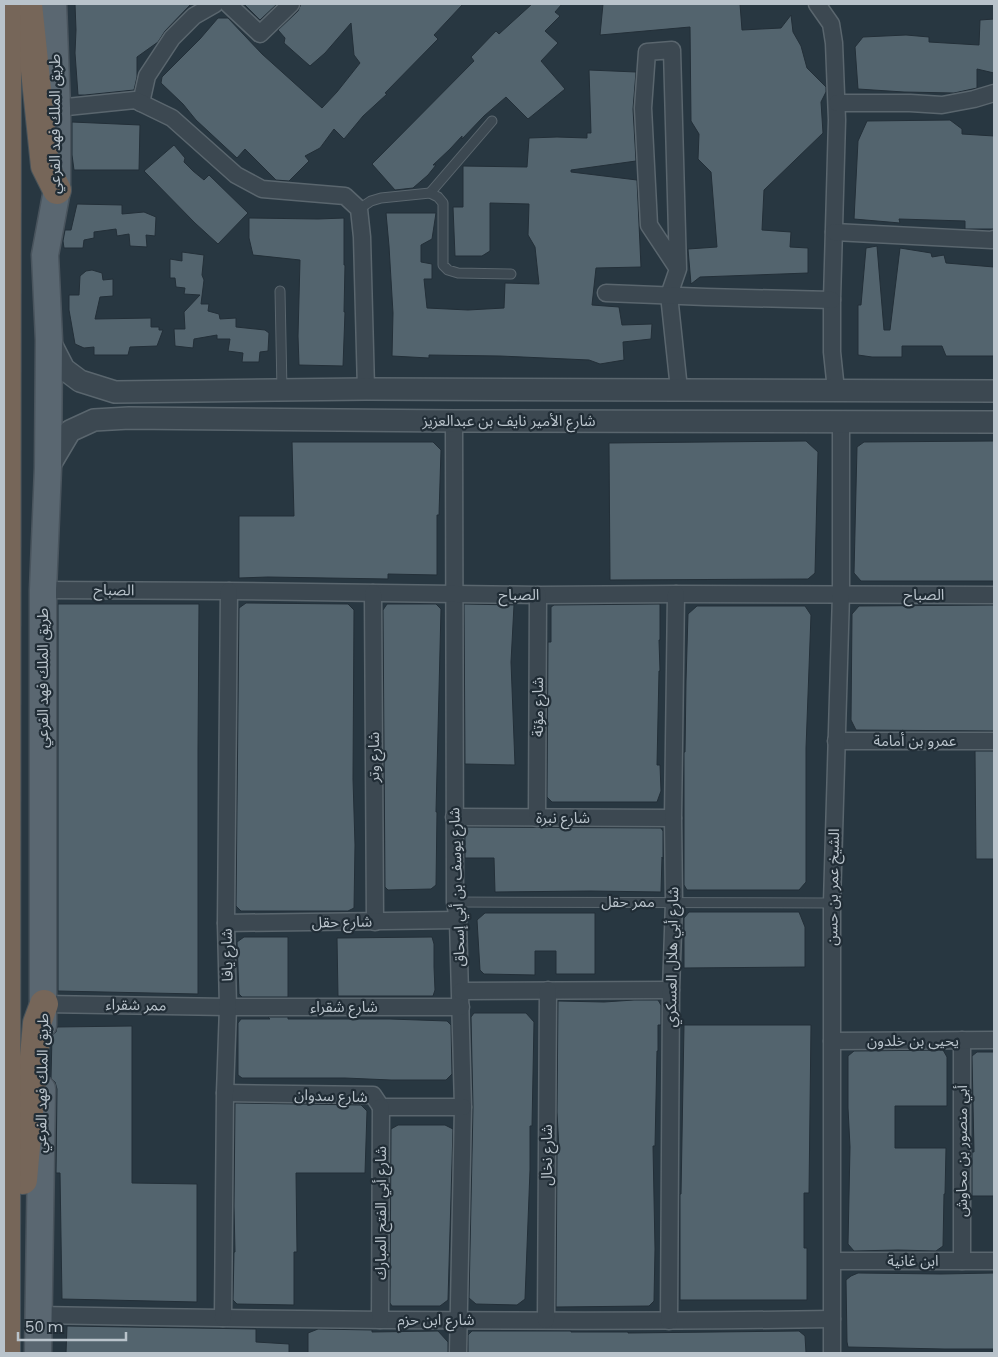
<svg xmlns="http://www.w3.org/2000/svg" width="998" height="1357" viewBox="0 0 998 1357" font-family="Poppins,'Noto Sans Arabic',sans-serif">
  <style>
    .building { fill: #53646e; stroke: #232f38 }
    .lines { fill: none; stroke-linecap: round; stroke-linejoin: round }
    .service-casing { stroke: #5a666e; stroke-width: 11 }
    .minor-casing { stroke: #5a666e; stroke-width: 19 }
    .tertiary-casing { stroke: #5a666e; stroke-width: 24 }
    .primary-casing { stroke: #49545d; stroke-width: 29 }
    .motorway-casing { stroke: #47535b; stroke-width: 30 }
    .service { stroke: #3c4851; stroke-width: 9 }
    .minor { stroke: #3c4851; stroke-width: 16 }
    .tertiary { stroke: #3c4851; stroke-width: 21 }
    .primary { stroke: #5a6771; stroke-width: 26 }
    .motorway { stroke: #766659; stroke-width: 28 }
    .labels { text-anchor: middle; stroke-width: 4.5; stroke-linejoin: round; paint-order: stroke }
    .street-label { font-size: 15px; fill: #b9c3cb; stroke: #212d36 }
  </style>
  <rect width="100%" height="100%" fill="#283741"/>
  <g class="building">
    <polygon points="75,4 191,4 165,31 158,42 137,57 137,77 134,90 85,95 78,95 75,53 76,30"/>
    <polygon points="244,4 277,4 260,20"/>
    <polygon points="301,4 463,4 434,35 438,39 385,93 387,94 363,116 344,139 334,129 320,148 305,156 309,161 289,181 276,180 245,149 237,158 196,120 183,104 161,83 162,77 200,39 218,18 228,18 262,54 322,108 337,92 360,63 354,55 351,23 325,53 310,66 284,43 285,38 278,30 298,11"/>
    <polygon points="532,4 562,4 555,12 560,16 545,31 558,43 541,61 565,89 528,119 506,97 484,116 462,139 462,136 450,149 433,165 436,165 428,175 413,188 395,190 372,164 474,61 471,57 496,31 499,34"/>
    <polygon points="603,4 740,4 742,30 781,28 791,15 793,32 801,46 807,68 826,87 826,92 821,102 823,133 764,190 762,230 791,232 790,247 808,248 808,273 700,277 691,284 688,249 717,247 711,172 698,159 699,134 691,121 690,27 600,35"/>
    <polygon points="994,19 994,73 977,69 977,88 954,93 904,92 858,89 855,47 863,37 906,35 929,37 929,42 979,45 980,20"/>
    <polygon points="589,70 636,72 633,109 636,161 571,170 571,172 637,180 641,267 596,268 592,305 619,307 622,325 652,324 651,339 623,342 624,360 600,364 589,360 500,356 429,355 429,358 392,356 393,313 389,246 386,213 436,213 432,239 421,245 421,262 432,264 432,279 424,279 427,308 468,310 504,308 505,283 539,284 535,247 528,235 529,204 490,203 490,251 482,256 455,256 453,207 463,207 463,166 527,167 529,138 557,137 587,138 587,133 591,133"/>
    <polygon points="950,120 962,129 962,134 994,136 994,229 965,229 965,221 899,219 900,223 854,219 858,141 867,121"/>
    <polygon points="72,122 140,125 139,170 74,170 72,155"/>
    <polygon points="174,145 185,158 184,162 193,171 204,180 209,175 248,213 218,244 195,223 144,171"/>
    <polygon points="77,204 122,205 122,214 144,212 156,217 155,236 146,235 147,247 130,246 129,234 117,236 116,229 94,232 94,238 84,240 83,248 64,248 63,241 65,230 71,230"/>
    <polygon points="249,218 318,219 344,218 344,265 345,265 344,312 345,312 343,366 299,365 298,336 300,260 253,255 249,238"/>
    <polygon points="877,246 884,330 890,330 900,248 931,253 932,257 944,255 946,263 994,267 994,356 946,356 942,346 902,346 902,357 872,357 858,355 858,305 861,305 866,248"/>
    <polygon points="182,252 204,255 202,275 204,280 201,304 209,304 208,311 219,314 220,319 236,318 236,327 265,330 269,333 268,351 260,352 259,362 242,362 243,353 228,351 230,339 217,339 217,335 194,339 193,348 175,346 174,329 185,329 184,312 200,295 184,294 185,288 176,287 175,278 170,278 170,259 182,261"/>
    <polygon points="92,270 102,273 103,280 113,279 113,296 100,297 95,319 151,318 151,327 159,327 159,330 163,330 157,346 130,347 128,355 94,355 94,347 84,348 75,344 69,310 69,295 79,295 80,276 86,271"/>
    <polygon points="806,441 818,452 815,573 808,579 610,580 609,443"/>
    <polygon points="994,441 994,581 861,581 854,573 857,447 864,442"/>
    <polygon points="292,442 433,442 441,450 439,515 437,515 437,575 388,574 388,579 268,577 239,578 239,516 294,516"/>
    <polygon points="246,603 348,604 354,610 353,779 355,845 354,908 348,911 241,911 236,906 239,608"/>
    <polygon points="58,604 199,604 198,749 198,994 58,991"/>
    <polygon points="387,604 436,604 441,609 436,812 437,812 436,885 431,889 388,890 385,887 383,610"/>
    <polygon points="464,604 514,605 511,662 515,765 465,764"/>
    <polygon points="660,604 660,640 659,640 660,671 659,671 657,765 660,765 661,791 657,802 552,802 547,797 548,642 551,642 551,607 554,605"/>
    <polygon points="994,605 994,731 856,730 851,720 852,614 859,606"/>
    <polygon points="697,606 805,606 811,615 806,748 806,882 799,890 687,890 684,885 684,752 685,752 686,681 688,614"/>
    <polygon points="975,751 994,751 994,859 976,859"/>
    <polygon points="465,827 661,828 663,831 663,859 662,857 661,892 591,891 495,892 494,858 465,858"/>
    <polygon points="689,912 799,912 805,927 805,967 684,968 684,918"/>
    <polygon points="485,913 595,913 595,974 556,974 556,951 535,951 535,975 484,974 480,970 477,920"/>
    <polygon points="244,937 288,937 288,997 242,997 239,994 237,942"/>
    <polygon points="432,937 434,944 434,967 435,990 433,996 338,996 337,938"/>
    <polygon points="634,1000 658,1000 661,1005 661,1025 658,1025 658,1051 657,1051 655,1146 653,1146 655,1249 654,1301 649,1306 556,1307 557,1149 559,1149 557,1112 558,1001 604,1002"/>
    <polygon points="474,1013 526,1013 534,1022 532,1126 530,1126 530,1170 525,1299 517,1305 476,1304 469,1298 473,1107 471,1017"/>
    <polygon points="268,1017 288,1017 288,1019 390,1019 447,1021 451,1025 452,1074 446,1080 391,1080 345,1078 242,1078 238,1075 238,1023 241,1019 270,1019"/>
    <polygon points="684,1025 811,1025 809,1193 804,1193 804,1248 807,1248 807,1300 680,1300 680,1194 681,1194"/>
    <polygon points="132,1026 132,1183 197,1184 197,1302 62,1299 60,1173 56,1173 57,1089 55,1082 51,1078 52,1036 56,1032 57,1027"/>
    <polygon points="943,1050 947,1057 947,1106 895,1106 895,1148 946,1148 945,1194 944,1194 943,1246 936,1251 898,1250 854,1251 848,1244 850,1147 848,1108 848,1056 854,1051"/>
    <polygon points="977,1052 994,1052 994,1196 972,1196 972,1152 974,1152 972,1056"/>
    <polygon points="235,1103 361,1105 367,1111 365,1173 296,1173 297,1252 294,1252 294,1305 237,1304 233,1300 234,1252 235,1252 234,1206"/>
    <polygon points="398,1125 445,1125 453,1129 448,1300 440,1306 392,1306 390,1303 391,1129"/>
    <polygon points="858,1273 941,1274 994,1273 994,1349 944,1349 848,1347 847,1342 846,1280 851,1276"/>
    <polygon points="67,1326 256,1329 256,1342 289,1344 289,1353 66,1353"/>
    <polygon points="318,1329 372,1330 372,1332 438,1331 448,1342 448,1353 308,1353 308,1333"/>
    <polygon points="472,1331 571,1331 571,1332 628,1332 628,1333 799,1331 805,1336 806,1353 468,1353 468,1335"/>
  </g>
  <g class="lines">
    <defs>
      <g id="service">
        <polyline points="430,193 492,121"/>
        <polyline points="359,209 371,201 381,198 430,193 438,197 443,203 443,265 448,270 458,273 511,274"/>
        <polyline points="280,291 282,390"/>
        <polyline points="455,902 832,903"/>
      </g>
      <g id="minor">
        <polyline points="228,4 260,34 291,4"/>
        <polyline points="817,4 831,24 834,43 837,120 832,300 832,352 836,390"/>
        <polyline points="141,103 147,76 172,38 194,16 215,4"/>
        <polyline points="837,103 910,103 942,105 974,99 994,93"/>
        <polyline points="57,108 135,100 172,118 236,175 262,189 345,196 359,209 362,237 366,389"/>
        <polyline points="834,232 992,240 994,239"/>
        <polyline points="678,269 649,225 643,108 647,52 672,50 678,269 669,295 679,389"/>
        <polyline points="606,293 706,297 832,300"/>
        <polyline points="454,421 455,902 458,920 463,1107 458,1353"/>
        <polyline points="43,590 229,591 538,595 676,594 994,595"/>
        <polyline points="373,593 375,922"/>
        <polyline points="836,741 994,741"/>
        <polyline points="454,817 673,818"/>
        <polyline points="537,818 538,595"/>
        <polyline points="226,923 458,920"/>
        <polyline points="461,991 671,990"/>
        <polyline points="44,1004 228,1007 461,1007"/>
        <polyline points="962,1040 962,1261"/>
        <polyline points="832,1041 994,1040"/>
        <polyline points="225,1093 373,1095 381,1107 463,1107"/>
        <polyline points="833,1261 994,1261"/>
        <path d="M39 1315C303 1320 568 1323 832 1319"/>
        <polyline points="223,1318 225,1093 228,1007 226,923 229,591"/>
        <polyline points="380,1320 381,1107"/>
        <polyline points="546,1320 548,990"/>
        <polyline points="669,1321 671,990 674,902 673,818 676,594"/>
        <polyline points="832,1353 832,903 841,594 841,421"/>
      </g>
      <g id="tertiary">
        <polyline points="49,340 64,369 80,381 115,392 366,389 994,391"/>
        <polyline points="48,468 70,431 94,420 129,418 454,421 994,422"/>
      </g>
      <g id="primary">
        <polyline points="43,1025 43,590 48,468 49,340 45,255 57,190 57,108 53,4"/>
        <polyline points="38,1353 42,1089"/>
      </g>
      <g id="motorway">
        <polyline points="28,4 45,166 57,190"/>
        <polyline points="23,1180 37,1023 44,1004"/>
        <polyline points="6,1353 7,4"/>
      </g>
    </defs>
    <use href="#service" class="service-casing"/>
    <use href="#minor" class="minor-casing"/>
    <use href="#tertiary" class="tertiary-casing"/>
    <use href="#primary" class="primary-casing"/>
    <use href="#motorway" class="motorway-casing"/>
    <use href="#service" class="service"/>
    <use href="#minor" class="minor"/>
    <use href="#tertiary" class="tertiary"/>
    <use href="#primary" class="primary"/>
    <use href="#motorway" class="motorway"/>
  </g>
  <g class="labels">
    <g class="street-label">
      <text transform="translate(55 124) rotate(-90)" y="5">طريق الملك فهد الفرعي</text>
      <text x="509" y="426">شارع الأمير نايف بن عبدالعزيز</text>
      <text transform="translate(114 590) rotate(1)" y="5">الصباح</text>
      <text x="519" y="600">الصباح</text>
      <text x="924" y="600">الصباح</text>
      <text transform="translate(43 678) rotate(-90)" y="5">طريق الملك فهد الفرعي</text>
      <text transform="translate(538 707) rotate(-90)" y="5">شارع مؤتة</text>
      <text x="915" y="746">عمرو بن أمامة</text>
      <text transform="translate(374 757) rotate(-90)" y="5">شارع وتر</text>
      <text x="563" y="823">شارع نبرة</text>
      <text transform="translate(457 887) rotate(-92)" y="5">شارع يوسف بن أبي إسحاق</text>
      <text transform="translate(833 887) rotate(-89)" y="5">الشيخ عمر بن حسن</text>
      <text x="628" y="907">ممر حقل</text>
      <text transform="translate(342 922) rotate(-1)" y="5">شارع حقل</text>
      <text transform="translate(227 955) rotate(-91)" y="5">شارع يافا</text>
      <text transform="translate(672 957) rotate(-89)" y="5">شارع أبي هلال العسكري</text>
      <text transform="translate(136 1005) rotate(1)" y="5">ممر شقراء</text>
      <text x="344" y="1012">شارع شقراء</text>
      <text x="913" y="1046">يحيى بن خلدون</text>
      <text transform="translate(42 1083) rotate(-89)" y="5">طريق الملك فهد الفرعي</text>
      <text transform="translate(331 1096) rotate(2)" y="5">شارع سدوان</text>
      <text transform="translate(962 1151) rotate(-90)" y="5">أبي منصور بن محاوش</text>
      <text transform="translate(547 1155) rotate(-90)" y="5">شارع نخال</text>
      <text transform="translate(381 1213) rotate(-90)" y="5">شارع أبي الفتح المبارك</text>
      <text x="913" y="1266">ابن غانية</text>
      <text x="436" y="1325">شارع ابن حزم</text>
    </g>
  </g>
  <rect width="998" height="1357" fill="none" stroke="#b9c3cb" stroke-width="10"/>
  <path d="M18 1332v8h108v-8" fill="none" stroke="#b9c3cb" stroke-width="2.5"/>
  <text x="25" y="1332" font-size="15" fill="#b9c3cb" stroke="#212d36" stroke-width="4" paint-order="stroke">50 m</text>
</svg>
